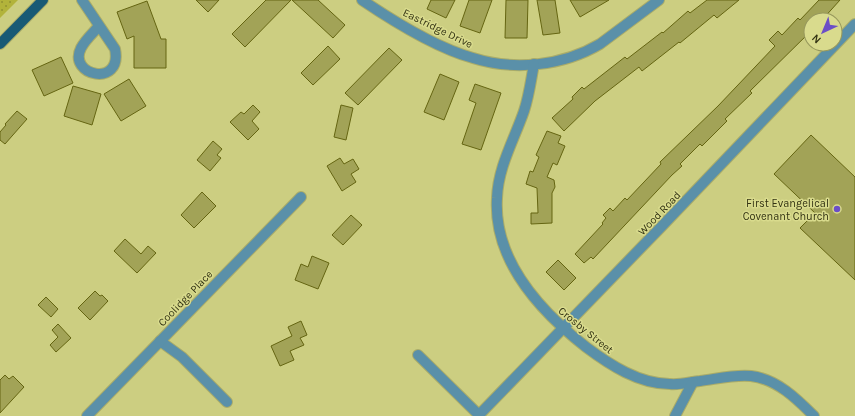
<svg xmlns="http://www.w3.org/2000/svg" width="855" height="416" viewBox="0 0 855 416" font-family="Karla,sans-serif">
  <style>
    .park { fill: url(#park-dots) }
    .building { fill: #a2a357; stroke: #656512 }
    .lines { fill: none; stroke-linecap: round; stroke-linejoin: round }
    .minor-casing { stroke: #aaac69; stroke-width: 12 }
    .major-casing { stroke: #aaac69; stroke-width: 12 }
    .minor { stroke: #5a90a9; stroke-width: 10 }
    .major { stroke: #185a75; stroke-width: 10 }
    .poi-dot { fill: #6b4ec7; stroke: #d9db8d; stroke-width: 1.5 }
    .labels { text-anchor: middle; stroke-width: 3; stroke-linejoin: round; paint-order: stroke }
    .street-label { font-size: 11px; fill: #333313; stroke: #d9db8d }
    .poi-label { font-size: 11px; fill: #333313; stroke: #d9db8d; text-anchor: end }
  </style>
  <defs>
    <pattern id="park-dots" width="8" height="8" patternUnits="userSpaceOnUse"><rect width="8" height="8" fill="#b2b33a"/><path d="M2 2h.1M6 6h.1" fill="none" stroke="#919230" stroke-width="1.8" stroke-linecap="round"/></pattern>
  </defs>
  <rect width="100%" height="100%" fill="#ccce81"/>
  <polygon class="park" points="0,0 18,0 0,18"/>
  <g class="building">
    <polygon points="196,0 219,0 208,12"/>
    <polygon points="266,0 291,0 245,47 232,34"/>
    <polygon points="292,0 318,0 345,25 333,38"/>
    <polygon points="431,0 455,0 446,18 427,9"/>
    <polygon points="469,0 492,0 480,33 460,26"/>
    <polygon points="506,0 528,0 527,38 505,38"/>
    <polygon points="537,0 555,0 560,33 543,35"/>
    <polygon points="570,0 609,0 580,17"/>
    <polygon points="707,0 739,0 717,18 714,15 680,43 679,42 642,71 639,67 595,101 564,131 552,118 573,99 572,97 582,87 584,89 625,57 627,59 662,32 663,33 688,11 690,13"/>
    <polygon points="819,0 840,0 822,20 811,20 811,31 750,91 752,93 725,119 727,121 702,146 700,144 680,164 682,166 672,175 593,259 591,257 584,263 575,254 603,224 602,223 606,218 603,215 610,208 613,211 625,198 627,200 661,164 660,162 718,106 775,46 769,40 778,31 782,35 798,18 800,20"/>
    <polygon points="147,1 161,39 166,39 166,68 134,68 134,36 127,39 117,12"/>
    <polygon points="328,46 340,59 313,85 301,73"/>
    <polygon points="389,48 402,60 358,105 345,93"/>
    <polygon points="61,57 73,83 44,96 32,70"/>
    <polygon points="440,74 459,82 444,120 424,112"/>
    <polygon points="129,79 146,106 121,121 104,94"/>
    <polygon points="475,84 501,93 481,150 462,144 476,103 469,100"/>
    <polygon points="73,86 101,94 92,125 64,116"/>
    <polygon points="253,105 260,112 252,121 259,129 248,140 230,122 241,112 244,114"/>
    <polygon points="341,105 353,108 346,140 334,137"/>
    <polygon points="17,111 27,119 5,144 0,140 0,132 6,125 5,124"/>
    <polygon points="547,131 561,136 558,143 565,146 557,165 553,163 547,177 554,180 555,187 552,193 552,223 531,224 531,213 538,213 537,188 526,184 530,171 533,172 539,157 536,155"/>
    <polygon points="811,135 855,177 855,280 800,228 815,213 774,174"/>
    <polygon points="213,141 222,149 217,155 221,158 210,171 197,160"/>
    <polygon points="340,158 344,164 353,159 359,169 351,174 356,182 342,191 327,166"/>
    <polygon points="202,192 216,206 194,228 181,215"/>
    <polygon points="351,215 362,225 343,245 332,235"/>
    <polygon points="125,239 141,254 148,246 156,253 137,273 114,251"/>
    <polygon points="312,256 329,263 318,289 295,280 301,264 308,267"/>
    <polygon points="558,260 576,278 564,290 546,272"/>
    <polygon points="95,291 100,296 102,295 108,301 90,320 78,308"/>
    <polygon points="46,297 58,309 51,317 38,305"/>
    <polygon points="301,321 307,335 300,338 304,345 290,351 294,360 280,366 271,346 292,336 288,327"/>
    <polygon points="58,324 71,338 56,352 50,345 58,337 52,330"/>
    <polygon points="5,375 9,379 13,376 24,387 0,413 0,380"/>
  </g>
  <g class="lines">
    <defs>
      <g id="minor">
        <path d="M82 0 115 49C123 88 67 76 81 48 85 40 93 33 99 26"/>
        <path d="M362 0C393 21 437 48 473 58 514 71 563 66 600 44L659 0"/>
        <path d="M534 64C531 80 529 96 524 111 514 140 498 167 497 198 493 261 540 311 586 347 610 365 639 384 670 384 680 385 690 382 700 381 716 379 736 374 751 376 777 379 797 399 814 416"/>
        <polyline points="160,341 182,357 227,402"/>
        <polyline points="418,355 479,415"/>
        <polyline points="87,416 301,197"/>
        <polyline points="478,416 662,226 855,24"/>
        <polyline points="675,416 693,382"/>
      </g>
      <polyline id="major" points="0,44 43,0"/>
    </defs>
    <use href="#minor" class="minor-casing"/>
    <use href="#major" class="major-casing"/>
    <use href="#minor" class="minor"/>
    <use href="#major" class="major"/>
  </g>
  <circle class="poi-dot" cx="837" cy="209" r="4"/>
  <g class="labels">
    <g class="street-label">
      <text transform="translate(438 28) rotate(26)" y="4">Eastridge Drive</text>
      <text transform="translate(659 213) rotate(-46)" y="4">Wood Road</text>
      <text transform="translate(185 298) rotate(-46)" y="4">Coolidge Place</text>
      <text transform="translate(586 330) rotate(39)" y="4">Crosby Street</text>
    </g>
    <g class="poi-label">
      <text x="829" y="207">First Evangelical<tspan x="829" dy="13">Covenant Church</tspan></text>
    </g>
  </g>
  <g transform="translate(823 32) rotate(224)"><circle r="19" fill="#d9db8d" stroke="#97985c"/>
  <path d="M0-3L7 15L0 10L-7 15Z" fill="#6b4ec7"/>
  <text y="-6" font-size="11" font-weight="bold" text-anchor="middle" fill="#333313">N</text>
  </g>
</svg>
